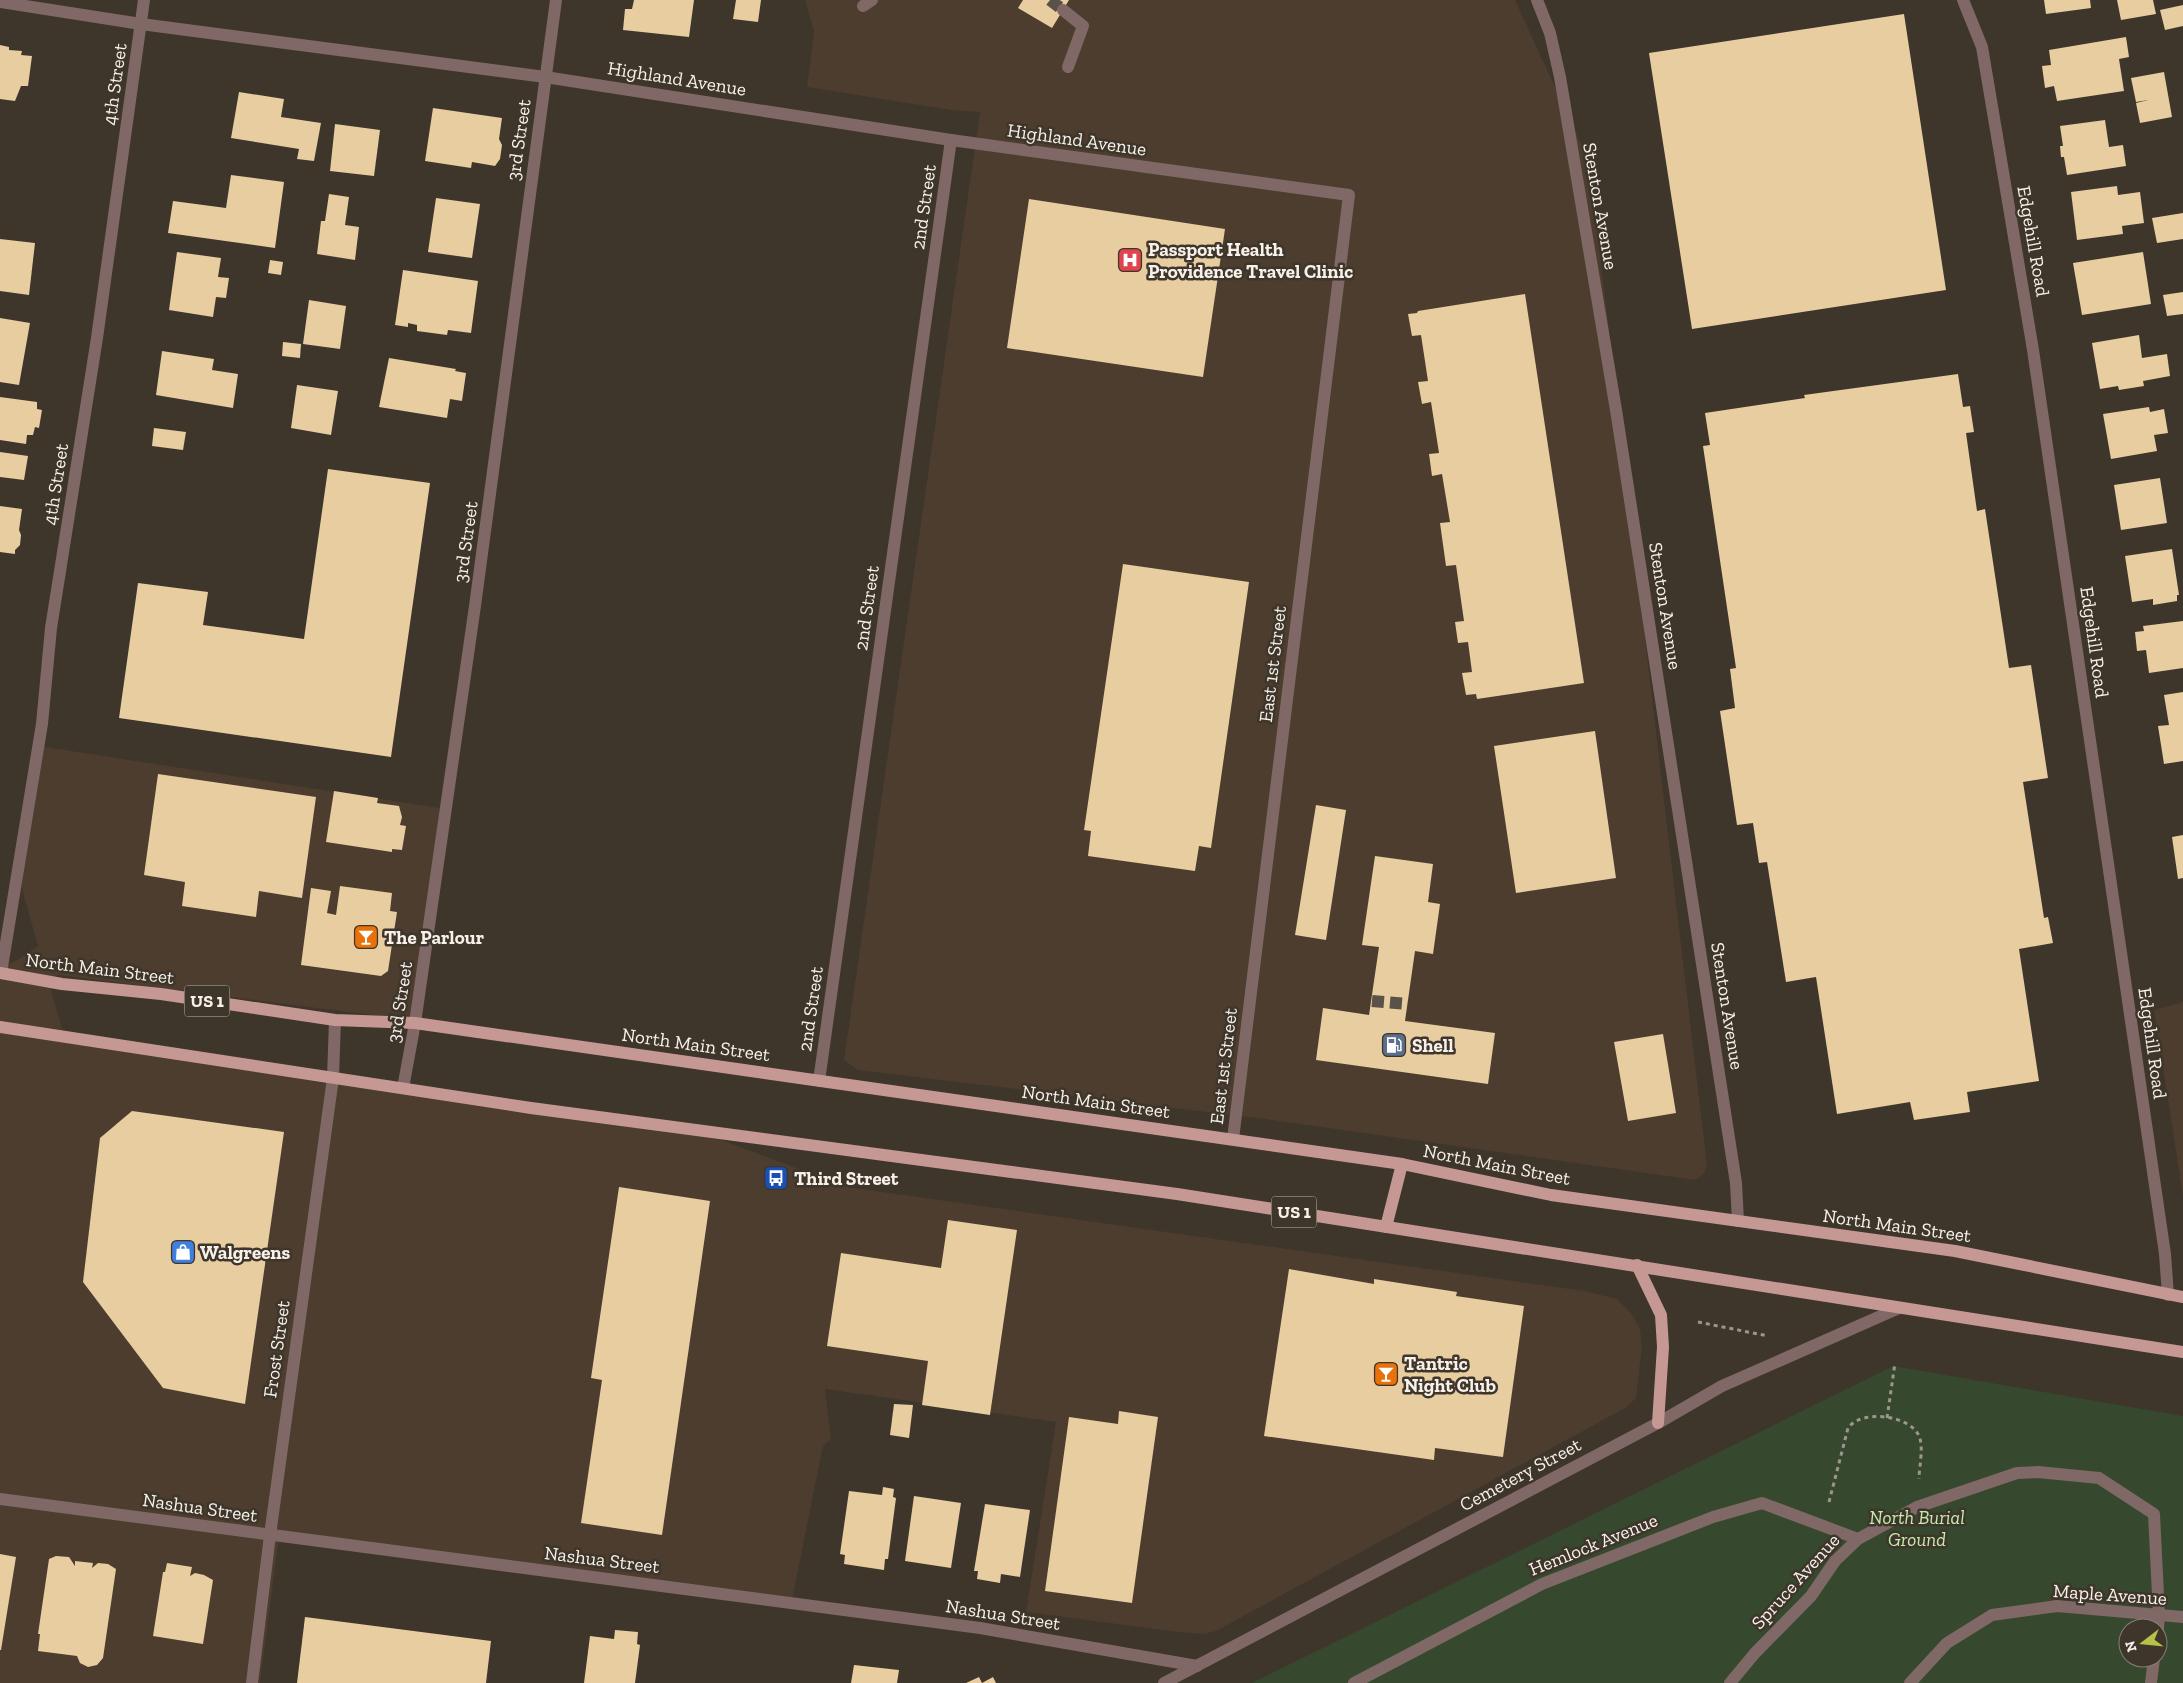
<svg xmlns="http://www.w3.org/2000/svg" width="2183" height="1683" viewBox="0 0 2183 1683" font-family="'Zilla Slab',serif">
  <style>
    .built { fill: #4c3d2e }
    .green { fill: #36482d; fill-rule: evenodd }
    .building { fill: #e8cda1 }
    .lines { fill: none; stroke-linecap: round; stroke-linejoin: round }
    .minor-tunnel { stroke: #5a5148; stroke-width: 12; stroke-dasharray: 12 6; stroke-linecap: butt }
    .path { stroke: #9e968e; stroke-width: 3; stroke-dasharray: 4 4; stroke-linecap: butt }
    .minor { stroke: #7f6866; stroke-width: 12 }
    .major { stroke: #c69894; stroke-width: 12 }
    .labels { text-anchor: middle; stroke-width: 5; stroke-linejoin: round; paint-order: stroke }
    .shield { fill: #3e352b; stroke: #c0b9b1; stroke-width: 1 }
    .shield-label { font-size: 18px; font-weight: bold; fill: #f7f1ea }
    .street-label { font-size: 19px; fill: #f7f1ea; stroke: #3e352b }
    .poi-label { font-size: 19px; font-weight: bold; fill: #f7f1ea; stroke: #3e352b; text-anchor: start }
    .park-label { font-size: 19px; font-style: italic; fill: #c3edad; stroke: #3e352b }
  </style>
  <rect width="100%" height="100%" fill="#3e352b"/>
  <g class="built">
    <polygon points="805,0 1515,0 1589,161 1707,1166 1704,1174 1695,1180 1265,1119 858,1070 844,1060 980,112 951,110 807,87 814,32"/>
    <polygon points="39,746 446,809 411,1015 396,1018 58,975 48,980 66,1043 679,1124 847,1187 1585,1291 1617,1299 1631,1313 1640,1329 1642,1346 1636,1398 1627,1407 1216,1631 1204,1634 1178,1632 1026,1612 1056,1422 825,1389 831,1439 823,1446 792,1600 286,1531 278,1544 260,1683 0,1683 0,968 19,959 38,946 16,868"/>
    <polygon points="2183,1002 2183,1196 2154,1010"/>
  </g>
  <path class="green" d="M1893 1366 2183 1416V1683H1252ZM2128 1628H2158V1658H2128Z"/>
  <g class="building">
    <polygon points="634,0 694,0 689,37 623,30 625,9 632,9"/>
    <polygon points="736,0 761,0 758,22 733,19"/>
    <polygon points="1023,0 1069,0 1052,28 1018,8"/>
    <polygon points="2044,0 2090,0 2091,8 2046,14"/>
    <polygon points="2117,0 2153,0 2156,14 2121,20"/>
    <polygon points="2183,5 2183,26 2165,30 2160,10"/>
    <polygon points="1904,14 1946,290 1692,329 1649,53"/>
    <polygon points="2126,37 2129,57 2119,59 2124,91 2057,101 2054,86 2045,88 2042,66 2051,65 2049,50"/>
    <polygon points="0,45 9,47 9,50 22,51 21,55 32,56 28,86 21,86 15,101 0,99"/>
    <polygon points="2164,72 2172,117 2140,123 2136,103 2148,100 2136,102 2131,78"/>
    <polygon points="239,92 284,99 281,117 321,123 314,161 297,159 299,149 231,138"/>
    <polygon points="433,108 502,118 499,139 502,145 500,159 495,166 472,162 471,168 425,161"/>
    <polygon points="2105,120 2109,147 2123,145 2126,166 2067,175 2064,157 2061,157 2060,146 2063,146 2060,126"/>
    <polygon points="335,124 380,130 374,176 330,171"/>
    <polygon points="231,175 284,182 275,248 168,233 173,201 226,208"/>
    <polygon points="2117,186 2118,195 2140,192 2144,223 2122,226 2123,234 2077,240 2071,192"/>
    <polygon points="329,194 349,197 345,225 359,227 355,260 317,254 321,221 325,221"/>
    <polygon points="436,198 480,204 472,258 428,252"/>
    <polygon points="1029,199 1225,229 1203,377 1007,348"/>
    <polygon points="2183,213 2183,239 2157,243 2152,218"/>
    <polygon points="0,239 35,243 29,295 0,291"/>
    <polygon points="177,252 221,258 218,277 229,278 226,298 216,297 213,317 169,310"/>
    <polygon points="2143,252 2151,304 2082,315 2073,263"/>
    <polygon points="270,260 283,262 281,275 268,273"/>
    <polygon points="403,270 478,281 471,333 448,330 447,335 417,331 417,325 408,323 408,327 395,325"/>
    <polygon points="2183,292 2183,314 2167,316 2163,295"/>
    <polygon points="1525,294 1584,683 1477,699 1476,694 1466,695 1462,673 1472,672 1468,642 1458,643 1455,622 1464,621 1456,565 1446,566 1440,523 1450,522 1442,474 1432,476 1429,454 1439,453 1431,402 1422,404 1418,382 1428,381 1421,335 1412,336 1408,314 1417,313 1418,311"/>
    <polygon points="309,300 346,306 340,349 303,344"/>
    <polygon points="0,318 30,323 19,385 0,382"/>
    <polygon points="2139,335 2142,358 2167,354 2170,376 2143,381 2144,386 2119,390 2118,386 2100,389 2092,343"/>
    <polygon points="283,342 301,344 300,358 282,356"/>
    <polygon points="162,351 214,359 212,370 238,374 233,408 156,395"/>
    <polygon points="389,358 456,369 455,371 466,373 462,401 450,399 447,418 379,407"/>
    <polygon points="1958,374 1963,407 1970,406 1974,432 1966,433 1977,511 1985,509 2009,668 2031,665 2048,778 2023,782 2044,918 2048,917 2053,943 2019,949 2039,1081 1967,1092 1970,1112 1914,1120 1910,1102 1837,1114 1816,977 1786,982 1767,862 1759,863 1753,823 1737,825 1720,711 1735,708 1730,669 1736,668 1703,446 1710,445 1705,413 1805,398 1804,395"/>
    <polygon points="297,385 338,391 331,435 291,428"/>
    <polygon points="0,397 37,402 37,409 42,410 39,428 35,427 33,435 27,435 26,444 0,440"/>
    <polygon points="2149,407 2150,412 2164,409 2168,433 2154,435 2157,451 2111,459 2103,414"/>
    <polygon points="154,428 186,432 183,450 152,446"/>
    <polygon points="0,452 28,456 24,480 0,477"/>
    <polygon points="328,469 430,483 391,757 119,718 138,583 208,592 203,625 304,639"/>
    <polygon points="2160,478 2167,523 2121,530 2114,485"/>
    <polygon points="0,506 22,509 19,530 21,535 20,545 15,550 15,554 0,552"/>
    <polygon points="2172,549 2179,595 2177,595 2177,601 2153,605 2153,599 2132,602 2125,556"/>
    <polygon points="1123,564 1249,582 1211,848 1199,846 1195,871 1088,856 1091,831 1084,830"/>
    <polygon points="2183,621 2183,668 2149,673 2146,650 2137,651 2135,632 2144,631 2143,626"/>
    <polygon points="2183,692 2183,761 2164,764 2158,726 2169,725 2164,695"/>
    <polygon points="1595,731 1616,878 1516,893 1494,746"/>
    <polygon points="158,774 316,797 302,898 259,891 256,917 182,906 185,882 144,875"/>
    <polygon points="334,791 378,798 377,803 399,806 402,817 400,825 406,826 402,850 392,849 392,852 326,842"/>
    <polygon points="1316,805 1346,810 1326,940 1295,935"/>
    <polygon points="2183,835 2183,878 2178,879 2172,837"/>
    <polygon points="1375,856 1433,864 1428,902 1440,904 1433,954 1415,951 1405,1021 1495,1033 1488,1084 1316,1060 1323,1008 1369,1015 1379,947 1362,945"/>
    <polygon points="340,886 392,893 390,911 397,912 388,971 381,976 301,965 311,888 331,891 327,913 336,915"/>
    <polygon points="1663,1034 1676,1113 1628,1121 1614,1042"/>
    <polygon points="132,1111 284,1132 245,1404 163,1388 83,1282 100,1138"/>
    <polygon points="619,1187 710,1201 662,1535 581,1523 602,1380 591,1378"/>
    <polygon points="948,1220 1017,1230 990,1415 922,1405 928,1361 827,1346 841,1253 941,1268"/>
    <polygon points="1289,1269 1374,1284 1374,1279 1457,1292 1456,1296 1524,1306 1503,1457 1435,1448 1434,1460 1264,1436"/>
    <polygon points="894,1404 913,1405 909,1438 890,1435"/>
    <polygon points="1119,1411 1158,1417 1132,1603 1045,1591 1069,1417 1118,1424"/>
    <polygon points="883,1487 894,1489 893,1497 896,1498 888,1559 885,1559 884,1570 844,1564 845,1555 840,1554 849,1491 882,1495"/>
    <polygon points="914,1496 961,1503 951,1568 905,1561"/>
    <polygon points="985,1504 1030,1510 1020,1577 1001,1574 1000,1583 977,1579 978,1571 974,1571"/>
    <polygon points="0,1554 16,1557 1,1650 0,1650"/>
    <polygon points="56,1556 69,1557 75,1566 75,1561 93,1563 92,1568 98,1563 108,1564 116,1569 103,1658 97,1665 88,1667 80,1663 77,1656 38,1651 40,1634 38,1634 49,1559"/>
    <polygon points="167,1563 192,1567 190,1576 195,1573 204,1575 213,1580 203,1644 153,1636 163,1572 165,1572"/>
    <polygon points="305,1617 491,1641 486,1683 297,1683"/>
    <polygon points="615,1630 638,1632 637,1644 640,1645 635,1683 584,1683 590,1636 614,1639"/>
    <polygon points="854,1665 899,1670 897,1683 851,1683"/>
    <polygon points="979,1677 982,1683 993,1677 996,1683 966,1683"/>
  </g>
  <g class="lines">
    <g class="minor-tunnel">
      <polyline points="1050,0 1063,10"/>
      <polyline points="1372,1001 1408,1004"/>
    </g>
    <g class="path">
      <polyline points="1698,1322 1768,1336"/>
      <polyline points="1887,1418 1895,1363"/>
      <path d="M1829 1502 1848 1428C1861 1409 1910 1415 1919 1436 1924 1447 1919 1467 1919 1479"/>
    </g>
    <g class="minor">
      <polyline points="1537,0 1550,33 1560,77 1616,410 1736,1183 1738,1221"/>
      <polyline points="1963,0 1982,47 2033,350 2165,1254 2168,1295"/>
      <polyline points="0,2 141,24 545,77 951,140 1349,195 1233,1139"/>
      <polyline points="863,6 872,0"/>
      <polyline points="1063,10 1083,26 1068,67"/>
      <polyline points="1,973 42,724 51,628 97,338 144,0"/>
      <polyline points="819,1081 951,140"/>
      <polyline points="403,1088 415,1023 475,606 556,0"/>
      <polyline points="0,1499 980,1628 1197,1666"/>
      <polyline points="252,1683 270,1535 333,1078 335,1020"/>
      <polyline points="1164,1683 1658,1423 1722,1386 1899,1308"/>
      <polyline points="1354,1683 1542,1584 1713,1517 1762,1503 1858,1539"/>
      <polyline points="1730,1683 1755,1653 1811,1596 1835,1561 1858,1539 1917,1507 2017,1473 2038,1472 2099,1478 2154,1514 2159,1615 2158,1628"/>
      <polyline points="1910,1683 1947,1643 1992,1615 2057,1606 2183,1617"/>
      <polyline points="2151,1683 2154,1658"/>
    </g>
    <g class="major">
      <polyline points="0,973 62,984 161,994 335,1020 415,1023 1402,1164 1551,1195 1955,1251 2183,1297"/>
      <polyline points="0,1027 531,1108 1177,1194 2183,1352"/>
      <polyline points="1386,1227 1402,1164"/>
      <polyline points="1637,1265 1661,1315 1663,1347 1658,1423"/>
    </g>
  </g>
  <defs>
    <symbol id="hospital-square" viewBox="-11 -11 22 22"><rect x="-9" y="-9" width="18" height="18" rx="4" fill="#e0444e" stroke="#3e352b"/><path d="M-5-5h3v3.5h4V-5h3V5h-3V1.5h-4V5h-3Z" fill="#fff"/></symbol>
    <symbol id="bar-square" viewBox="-11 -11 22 22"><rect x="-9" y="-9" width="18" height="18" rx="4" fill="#e8710a" stroke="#3e352b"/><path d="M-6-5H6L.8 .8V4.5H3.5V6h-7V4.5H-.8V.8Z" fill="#fff"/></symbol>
    <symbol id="fuel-square" viewBox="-11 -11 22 22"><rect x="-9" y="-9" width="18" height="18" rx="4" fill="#5c6f8a" stroke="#3e352b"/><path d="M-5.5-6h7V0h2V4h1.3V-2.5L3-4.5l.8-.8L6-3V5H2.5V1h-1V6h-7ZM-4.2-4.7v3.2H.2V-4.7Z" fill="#fff"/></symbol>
    <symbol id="bus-square" viewBox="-11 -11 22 22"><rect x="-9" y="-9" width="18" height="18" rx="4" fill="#1a4fb4" stroke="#3e352b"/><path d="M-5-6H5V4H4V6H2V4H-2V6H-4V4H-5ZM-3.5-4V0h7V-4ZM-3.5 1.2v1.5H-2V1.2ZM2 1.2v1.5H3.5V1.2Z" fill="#fff"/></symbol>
    <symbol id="shop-square" viewBox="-11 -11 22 22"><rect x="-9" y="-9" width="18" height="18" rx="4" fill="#3f7fe0" stroke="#3e352b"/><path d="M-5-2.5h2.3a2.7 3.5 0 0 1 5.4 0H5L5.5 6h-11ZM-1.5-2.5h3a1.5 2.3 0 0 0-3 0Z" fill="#fff"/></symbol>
  </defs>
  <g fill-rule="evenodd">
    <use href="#hospital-square" x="1116" y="246" width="28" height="28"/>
    <use href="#bar-square" x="352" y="923" width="28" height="28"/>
    <use href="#fuel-square" x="1380" y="1031" width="28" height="28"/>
    <use href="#bus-square" x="762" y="1164" width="28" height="28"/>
    <use href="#shop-square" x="169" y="1238" width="28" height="28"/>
    <use href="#bar-square" x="1372" y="1360" width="28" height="28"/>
  </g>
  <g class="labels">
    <g class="shield">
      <rect x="184.5" y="985.5" width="45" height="31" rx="4"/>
      <rect x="1271.5" y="1196.5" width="45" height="31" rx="4"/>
    </g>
    <g class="shield-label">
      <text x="207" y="1007">US 1</text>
      <text x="1294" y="1218">US 1</text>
    </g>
    <g class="street-label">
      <text transform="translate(677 78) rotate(9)" y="7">Highland Avenue</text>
      <text transform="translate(114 84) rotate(-82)" y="7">4th Street</text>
      <text transform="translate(1077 139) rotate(8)" y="7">Highland Avenue</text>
      <text transform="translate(518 140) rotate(-82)" y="7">3rd Street</text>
      <text transform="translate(1601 206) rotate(80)" y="7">Stenton Avenue</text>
      <text transform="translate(923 207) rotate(-82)" y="7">2nd Street</text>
      <text transform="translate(2034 241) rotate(80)" y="7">Edgehill Road</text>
      <text transform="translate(55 484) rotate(-81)" y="7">4th Street</text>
      <text transform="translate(465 542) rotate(-82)" y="7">3rd Street</text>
      <text transform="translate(1666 606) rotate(81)" y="7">Stenton Avenue</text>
      <text transform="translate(866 608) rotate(-82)" y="7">2nd Street</text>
      <text transform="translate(2095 642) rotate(82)" y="7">Edgehill Road</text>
      <text transform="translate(1272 664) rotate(-83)" y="7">East 1st Street</text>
      <text transform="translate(100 968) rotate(7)" y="7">North Main Street</text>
      <text transform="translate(399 1002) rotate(-81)" y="7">3rd Street</text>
      <text transform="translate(1728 1006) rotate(81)" y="7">Stenton Avenue</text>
      <text transform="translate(810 1009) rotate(-82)" y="7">2nd Street</text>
      <text transform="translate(2153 1043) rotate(82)" y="7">Edgehill Road</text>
      <text transform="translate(696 1044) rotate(8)" y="7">North Main Street</text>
      <text transform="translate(1223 1066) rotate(-83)" y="7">East 1st Street</text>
      <text transform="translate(1096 1101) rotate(8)" y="7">North Main Street</text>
      <text transform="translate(1497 1164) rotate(11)" y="7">North Main Street</text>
      <text transform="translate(1897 1225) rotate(8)" y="7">North Main Street</text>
      <text transform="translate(276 1349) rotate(-82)" y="7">Frost Street</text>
      <text transform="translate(1520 1474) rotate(-28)" y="7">Cemetery Street</text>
      <text transform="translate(200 1507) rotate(8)" y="7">Nashua Street</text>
      <text transform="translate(1593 1544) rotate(-22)" y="7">Hemlock Avenue</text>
      <text transform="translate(602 1559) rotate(7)" y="7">Nashua Street</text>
      <text transform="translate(1795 1581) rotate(-48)" y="7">Spruce Avenue</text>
      <text transform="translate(2110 1594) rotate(4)" y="7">Maple Avenue</text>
      <text transform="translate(1003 1614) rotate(9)" y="7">Nashua Street</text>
    </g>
    <g class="poi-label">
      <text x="1148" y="256">Passport Health<tspan x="1148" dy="22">Providence Travel Clinic</tspan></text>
      <text x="384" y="944">The Parlour</text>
      <text x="1412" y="1052">Shell</text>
      <text x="794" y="1185">Third Street</text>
      <text x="200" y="1259">Walgreens</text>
      <text x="1404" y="1370">Tantric<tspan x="1404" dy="22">Night Club</tspan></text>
    </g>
    <g class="park-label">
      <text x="1917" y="1524">North Burial<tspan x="1917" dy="22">Ground</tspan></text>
    </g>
  </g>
  <g transform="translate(2143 1643) rotate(254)"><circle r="24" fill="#3e352b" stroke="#888077"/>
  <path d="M0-4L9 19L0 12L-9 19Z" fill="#b7c148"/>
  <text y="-8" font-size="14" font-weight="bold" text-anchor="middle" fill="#f7f1ea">N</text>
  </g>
</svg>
